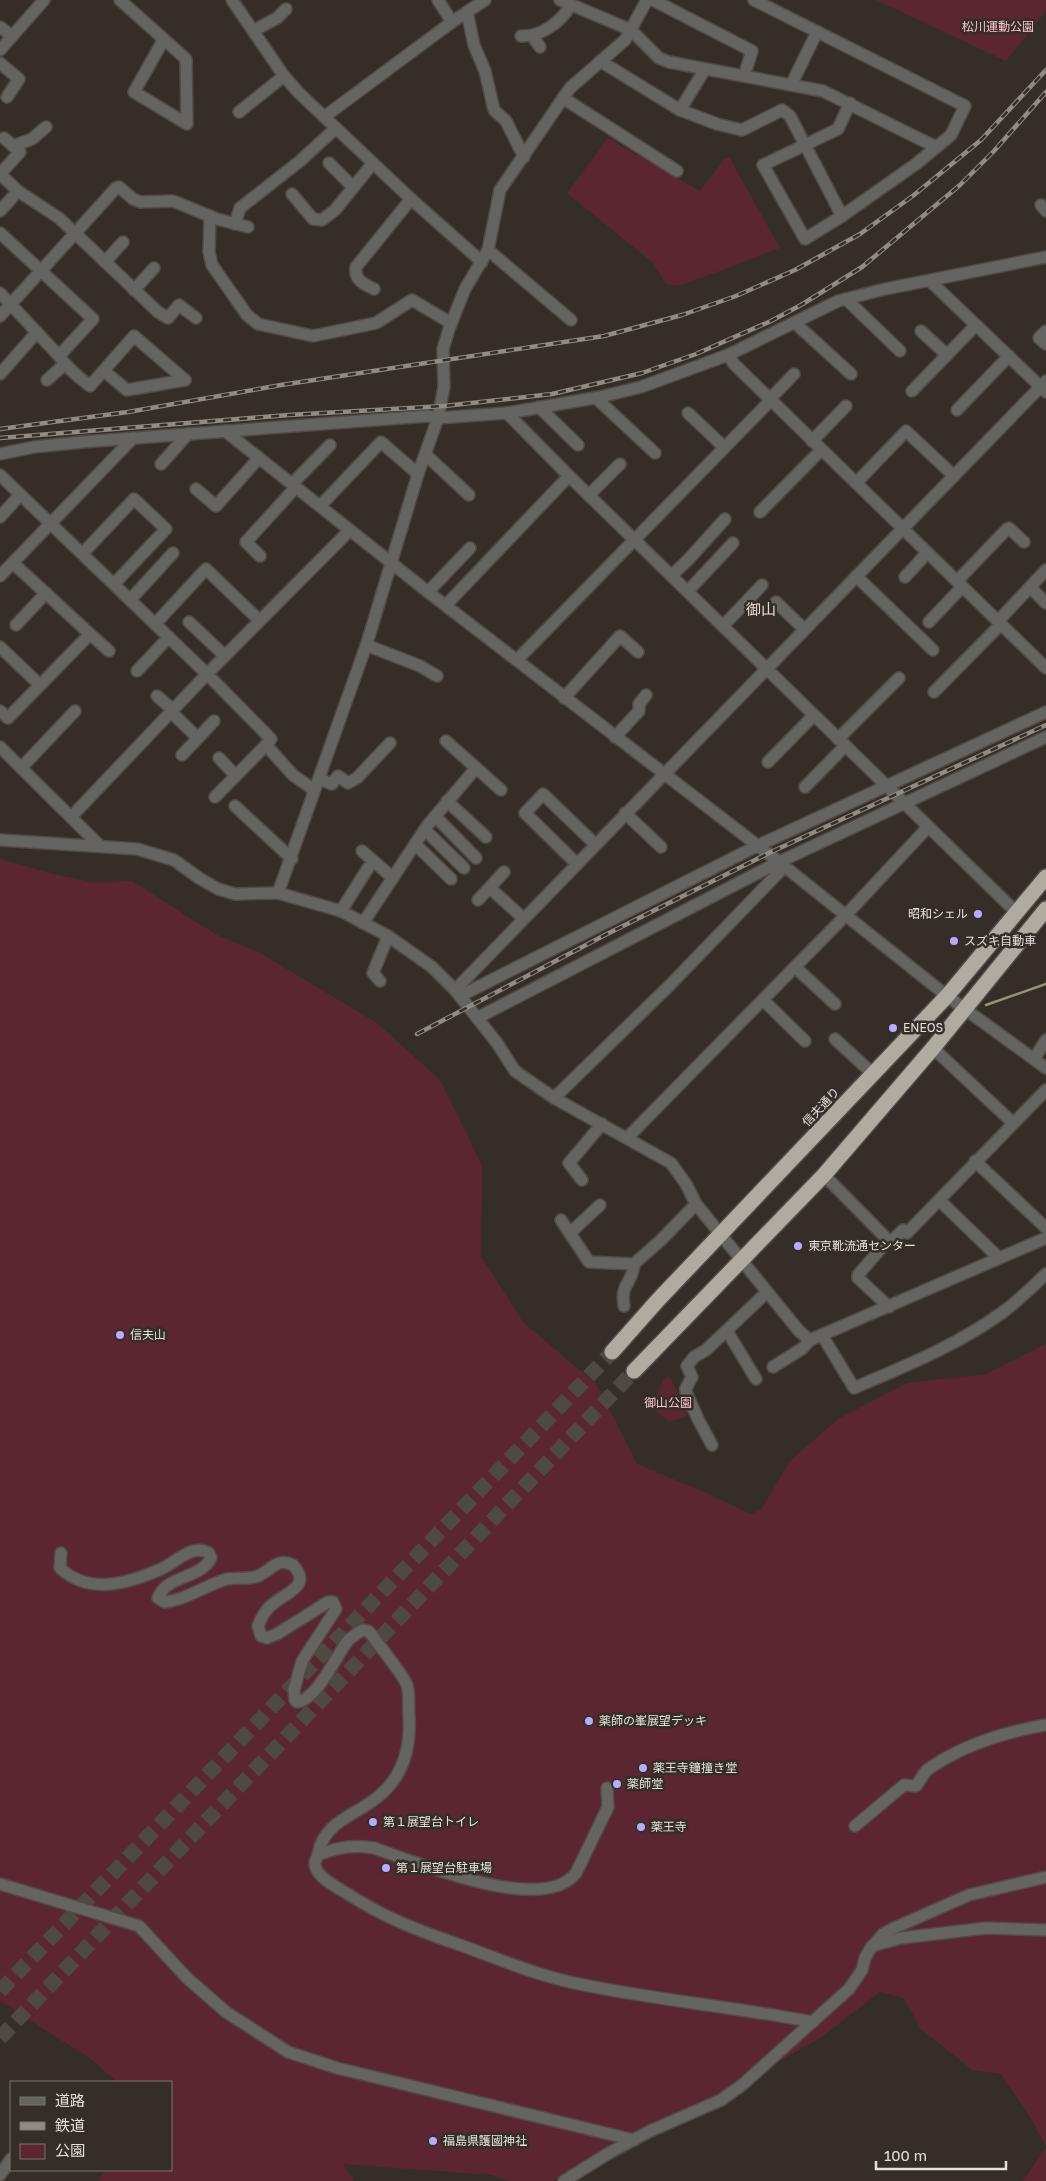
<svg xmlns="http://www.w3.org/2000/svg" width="1046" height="2181" viewBox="0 0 1046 2181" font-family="'Golos Text','Noto Sans JP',sans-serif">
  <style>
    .green { fill: #5b2631 }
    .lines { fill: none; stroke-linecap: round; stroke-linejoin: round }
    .stream { stroke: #93976e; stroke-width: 2.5 }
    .highway-tunnel { stroke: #4f4943; stroke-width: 15; stroke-dasharray: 15 8; stroke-linecap: butt }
    .minor-casing { stroke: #514a45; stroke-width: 14 }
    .highway-casing { stroke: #514a45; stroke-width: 18 }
    .minor { stroke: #656460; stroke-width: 11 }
    .highway { stroke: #afaba1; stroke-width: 15 }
    .rail-casing { stroke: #918b86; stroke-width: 4.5 }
    .rail { stroke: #352e28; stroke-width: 2.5; stroke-dasharray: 8; stroke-linecap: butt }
    .poi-dot { fill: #b6acf8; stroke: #352e28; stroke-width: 2 }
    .labels { text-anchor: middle; stroke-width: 5; stroke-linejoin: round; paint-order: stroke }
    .park-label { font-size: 12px; fill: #fbc2ca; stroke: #352e28 }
    .poi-label { font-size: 12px; fill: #e5e0dc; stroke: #352e28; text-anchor: start }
    .street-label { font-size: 12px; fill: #e5e0dc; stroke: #352e28 }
    .quarter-label { font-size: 15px; fill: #e6ddd5; stroke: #352e28 }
  </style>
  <rect width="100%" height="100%" fill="#352e28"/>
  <g class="green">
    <polygon points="876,0 1046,0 1046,11 1006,61"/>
    <polygon points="608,138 700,191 724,159 729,157 780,248 680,286 666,284 652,262 567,193"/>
    <polygon points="0,859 53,874 93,882 132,881 215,934 260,953 377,1023 440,1080 482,1165 481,1256 523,1322 597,1385 637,1464 702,1491 751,1514 761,1510 789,1462 838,1419 907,1383 986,1374 1046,1344 1046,2181 1023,2181 1046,2147 1032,2120 1001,2074 973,2070 956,2057 921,2029 904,1998 880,1992 820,2038 704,2105 553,2181 509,2181 492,2175 343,2164 354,2181 98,2181 106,2170 171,2170 171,2082 117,2082 91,2059 0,2001"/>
    <polygon points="670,1377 688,1415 670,1422 651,1408 664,1379"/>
  </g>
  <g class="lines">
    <polyline class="stream" points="986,1005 1046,984"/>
    <g class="highway-tunnel">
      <polyline points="0,1991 612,1352"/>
      <polyline points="0,2038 634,1371"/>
    </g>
    <defs>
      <g id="minor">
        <polyline points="120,0 186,59 187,124 134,92 164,39"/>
        <polyline points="232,0 284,76 299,93 411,199 482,262"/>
        <polyline points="438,0 452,22"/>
        <polyline points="560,0 631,30 659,58 669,62 823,91 936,147"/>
        <polyline points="653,0 752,51 744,76"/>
        <polyline points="754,0 965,106 951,135 916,164 842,216 805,239 763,165 838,129 850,103"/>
        <polyline points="467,12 474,45 485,71 494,110 506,121 524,157"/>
        <polyline points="0,27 12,36"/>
        <polyline points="253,31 277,18 286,9"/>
        <path d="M521 36C541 37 561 22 571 5"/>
        <polyline points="533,37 540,47"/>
        <polyline points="0,50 44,0"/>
        <polyline points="600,61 680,110 717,124 742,130 782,110 790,116 842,216"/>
        <polyline points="0,63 19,79 7,97"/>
        <polyline points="791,85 817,32"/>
        <polyline points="563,98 677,171"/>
        <polyline points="680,110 705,69"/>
        <polyline points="239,112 284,76"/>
        <polyline points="324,117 452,22 485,0"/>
        <polyline points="4,138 20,152 0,174 18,191 59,218 158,312 168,318 179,305 196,318"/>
        <polyline points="13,146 32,139 46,127"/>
        <polyline points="329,163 353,187"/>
        <polyline points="292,194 313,219 322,220 335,210 373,163"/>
        <polyline points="1041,205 1046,211"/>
        <polyline points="0,211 18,191"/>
        <polyline points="210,216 209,252 212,265 247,315 258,324 313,336 376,323 412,300 451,323"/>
        <polyline points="235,224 240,208 300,161 336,128"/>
        <path d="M0 233 93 319 59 356C67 368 78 377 90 386L134 336 185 380"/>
        <polyline points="488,250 571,320"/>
        <polyline points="105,262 123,242"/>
        <polyline points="930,281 1046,392"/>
        <path d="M374 289C364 284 354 280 356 267L411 199"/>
        <polyline points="134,290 154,268"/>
        <polyline points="0,293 59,356"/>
        <polyline points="846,299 900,351"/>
        <polyline points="0,316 116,188 119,187 133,199 140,202 173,201 217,219 248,227"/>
        <polyline points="795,323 851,374"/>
        <polyline points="921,331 947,355"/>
        <polyline points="1046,331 1039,338 1046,344"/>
        <polyline points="728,355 734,364 1046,668"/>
        <polyline points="104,371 127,390 185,380"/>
        <polyline points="0,374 37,332"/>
        <polyline points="47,380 65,364"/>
        <polyline points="912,391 976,325"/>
        <polyline points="596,398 655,453"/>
        <polyline points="770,399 794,374"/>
        <polyline points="539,407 578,445"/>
        <polyline points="957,410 1009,356"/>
        <polyline points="507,413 569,476 1017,913"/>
        <polyline points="688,413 724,447"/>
        <polyline points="225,431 428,592 779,862 947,996 1046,1068"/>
        <polyline points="812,441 846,406"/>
        <polyline points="0,454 34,447 82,442 428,416 438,418 507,413 600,397 641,387 728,355 838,301 885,289 1046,257"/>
        <polyline points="426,455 469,495"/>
        <polyline points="161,464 188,434"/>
        <polyline points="0,475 207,674 271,739 266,745 293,775 314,790"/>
        <polyline points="856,483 906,431 954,476"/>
        <polyline points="292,484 330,445"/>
        <polyline points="196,489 216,506 259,458"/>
        <polyline points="589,495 620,464"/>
        <polyline points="320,506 381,442 418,474"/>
        <polyline points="760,512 821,450"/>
        <polyline points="0,517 20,495"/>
        <polyline points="83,553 134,499 166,529 114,584"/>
        <polyline points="260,556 246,542 296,487"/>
        <polyline points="672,575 688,560 725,519"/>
        <polyline points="0,576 133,438"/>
        <polyline points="856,576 933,650"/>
        <polyline points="905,577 927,553"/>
        <polyline points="957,581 1007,529 1009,528 1024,542"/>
        <polyline points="1030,587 1046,603"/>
        <polyline points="688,591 733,543"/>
        <polyline points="428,592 470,548"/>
        <polyline points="130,600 173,553"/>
        <polyline points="776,602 804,629"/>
        <polyline points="446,605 569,476"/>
        <polyline points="998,621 1046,570"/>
        <polyline points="189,622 225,656"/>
        <polyline points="929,622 962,587"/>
        <polyline points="155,624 206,569 259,620"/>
        <polyline points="16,625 46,593"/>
        <polyline points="723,626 762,585"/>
        <polyline points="90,634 109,651"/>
        <polyline points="366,645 420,666 437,676"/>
        <polyline points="0,647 40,685"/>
        <polyline points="517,660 771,400"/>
        <polyline points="137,671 169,637"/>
        <polyline points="934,692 1001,624"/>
        <polyline points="157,696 173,710"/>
        <polyline points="564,698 620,636 638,652"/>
        <polyline points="0,711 8,718 90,634 13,563"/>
        <polyline points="171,712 198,738"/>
        <polyline points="615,737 639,711 639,704 646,695"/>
        <polyline points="838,739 899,678"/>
        <polyline points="446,741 501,790"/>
        <polyline points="0,747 100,846"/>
        <polyline points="182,755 214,721"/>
        <polyline points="219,758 236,776"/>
        <polyline points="768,762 814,715"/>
        <polyline points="21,768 75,711"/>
        <polyline points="319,779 332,784 338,776 348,783 357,778 390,743"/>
        <polyline points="805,787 845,746"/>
        <polyline points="215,797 266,745"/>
        <polyline points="447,801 486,837"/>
        <polyline points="235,806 292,859"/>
        <polyline points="625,813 661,847"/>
        <polyline points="435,816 476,858"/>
        <polyline points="71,817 207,674 350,530"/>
        <polyline points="425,830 464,868"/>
        <polyline points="0,840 137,849 174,860 199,878 218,889 235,894 278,893 341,911 388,936 432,967 455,990 497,1043 515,1071 554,1098 671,1163 686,1184 696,1204 799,1331 810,1340"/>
        <polyline points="415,844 451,879"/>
        <polyline points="362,851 393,878"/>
        <polyline points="576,863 525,813 543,794 595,844"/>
        <polyline points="490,888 523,918"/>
        <polyline points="278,893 367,643 418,474 438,418 444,387 443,349 449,329 465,289 488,250 500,190 570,88 625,40 647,0"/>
        <polyline points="478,900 504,872"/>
        <polyline points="341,911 368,868"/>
        <polyline points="363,923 427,826 476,768"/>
        <polyline points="795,967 835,1004"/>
        <polyline points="380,981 373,973 388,936"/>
        <polyline points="455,990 1046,381"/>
        <polyline points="460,996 757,846 1046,712"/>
        <polyline points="763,1000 805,1041"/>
        <polyline points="477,1018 779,862 1046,737"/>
        <polyline points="835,1039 872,1073"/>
        <polyline points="933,1048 1013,1123"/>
        <polyline points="1034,1059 1046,1040"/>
        <polyline points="554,1098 670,985 784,867"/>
        <polyline points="627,1138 845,916 928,827"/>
        <polyline points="975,1161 1046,1228"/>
        <polyline points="824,1175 888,1240"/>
        <polyline points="582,1180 569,1163 602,1124"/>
        <polyline points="939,1200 999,1258"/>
        <polyline points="561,1220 589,1262 634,1264 661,1240 696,1204"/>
        <polyline points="570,1233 600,1205"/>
        <path d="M624 1306C620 1282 633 1284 634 1264"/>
        <polyline points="889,1307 858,1278 858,1275 888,1240 893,1240 903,1230 907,1233 1046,1090"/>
        <polyline points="727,1331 756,1379"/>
        <path d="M822 1335 854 1388C905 1366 958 1345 1003 1312 1018 1301 1032 1287 1046 1274"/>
        <polyline points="773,1367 803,1348 810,1340 1046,1238"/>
        <polyline points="712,1445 699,1421 686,1392 686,1388 692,1377 687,1366 694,1357 706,1350 767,1292"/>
        <path d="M61 1553 60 1568C89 1595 127 1584 161 1569 176 1563 191 1543 209 1553L211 1558C201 1579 166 1575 158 1598L164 1602C186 1600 206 1585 227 1579 237 1577 249 1580 258 1576 272 1570 277 1557 293 1565 312 1586 287 1592 274 1603 267 1608 261 1618 258 1626L261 1636 267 1638 277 1634 328 1602H333L336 1609 302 1661 294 1690 295 1700 297 1702C316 1700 336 1657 347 1642 351 1637 357 1634 362 1630L368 1631 372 1635C379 1646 403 1674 407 1685 410 1694 408 1707 409 1717 411 1752 401 1782 371 1802 348 1818 324 1824 318 1854 317 1859 314 1861 315 1865 317 1878 338 1888 348 1894 384 1918 422 1932 463 1946 501 1960 539 1976 579 1984 656 2000 735 2007 813 2022"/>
        <path d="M855 1826 904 1785 916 1786C920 1781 923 1774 927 1770 962 1745 1005 1732 1046 1725"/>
        <path d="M318 1855C337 1847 354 1844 374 1848 416 1862 543 1916 576 1873L608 1807 607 1788"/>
        <polyline points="0,1884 139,1926 187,1978 226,2012 288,2052 337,2068 634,2140"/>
        <polyline points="872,1946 901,1938 986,1928 1046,1930"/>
        <polyline points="0,2175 11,2159"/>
        <polyline points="564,2181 609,2153 650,2131 721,2100 742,2085 849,1989 862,1970 865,1958 870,1949 883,1934 894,1928 969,1895 1046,1877"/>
      </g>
      <g id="highway">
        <polyline points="612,1352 658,1300 947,996 1046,877"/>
        <polyline points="634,1371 824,1175 933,1048 1046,909"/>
      </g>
    </defs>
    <use href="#minor" class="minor-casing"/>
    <use href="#highway" class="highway-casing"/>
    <use href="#minor" class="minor"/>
    <use href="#highway" class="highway"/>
    <defs>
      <g id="rail">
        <polyline points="0,429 128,412 281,385 604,336 682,315 736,296 795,270 860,234 914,195 981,140 1046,70"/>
        <polyline points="0,438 289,415 444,406 552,394 642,373 696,354 771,321 801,305 862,267 960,185 994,151 1046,92"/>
        <polyline points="417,1034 605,935 769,853 1046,725"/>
      </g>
    </defs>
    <use href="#rail" class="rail-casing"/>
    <use href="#rail" class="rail"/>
  </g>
  <g class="poi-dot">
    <circle cx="978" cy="914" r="5"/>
    <circle cx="954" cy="941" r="5"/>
    <circle cx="893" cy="1028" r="5"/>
    <circle cx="798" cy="1246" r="5"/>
    <circle cx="120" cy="1335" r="5"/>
    <circle cx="589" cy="1721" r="5"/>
    <circle cx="643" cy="1768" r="5"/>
    <circle cx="617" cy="1784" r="5"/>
    <circle cx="373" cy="1822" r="5"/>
    <circle cx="641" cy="1827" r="5"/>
    <circle cx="386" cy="1868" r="5"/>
    <circle cx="433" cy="2141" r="5"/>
  </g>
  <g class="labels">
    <g class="park-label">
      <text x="998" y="31">松川運動公園</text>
      <text x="668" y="1407">御山公園</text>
    </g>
    <g class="poi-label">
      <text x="968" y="918" text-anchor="end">昭和シェル</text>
      <text x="964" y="945">スズキ自動車</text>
      <text x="903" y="1032">ENEOS</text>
      <text x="808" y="1250">東京靴流通センター</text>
      <text x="130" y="1339">信夫山</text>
      <text x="599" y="1725">薬師の峯展望デッキ</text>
      <text x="653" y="1772">薬王寺鐘撞き堂</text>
      <text x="627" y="1788">薬師堂</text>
      <text x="383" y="1826">第１展望台トイレ</text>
      <text x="651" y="1831">薬王寺</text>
      <text x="396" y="1872">第１展望台駐車場</text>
      <text x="443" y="2145">福島県護國神社</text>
    </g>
    <g class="street-label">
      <text transform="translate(821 1107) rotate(-47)" y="4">信夫通り</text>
    </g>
    <g class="quarter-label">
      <text x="761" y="615">御山</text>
    </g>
  </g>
  <rect x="10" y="2081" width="162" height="90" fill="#352e28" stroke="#7b7570"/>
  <rect x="20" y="2097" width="25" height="8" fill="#656460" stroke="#7b7570"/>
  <text x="55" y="2106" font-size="15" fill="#e5e0dc">道路</text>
  <rect x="20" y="2122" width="25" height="8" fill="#918b86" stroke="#7b7570"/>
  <text x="55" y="2131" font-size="15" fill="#e5e0dc">鉄道</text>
  <rect x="20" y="2144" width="25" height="15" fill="#5b2631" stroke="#7b7570"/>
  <text x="55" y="2156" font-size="15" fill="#e5e0dc">公園</text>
  <path d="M876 2161v8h130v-8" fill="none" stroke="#e5e0dc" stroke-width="2.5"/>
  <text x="884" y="2161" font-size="15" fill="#e5e0dc" stroke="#352e28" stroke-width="4" paint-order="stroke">100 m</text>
</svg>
